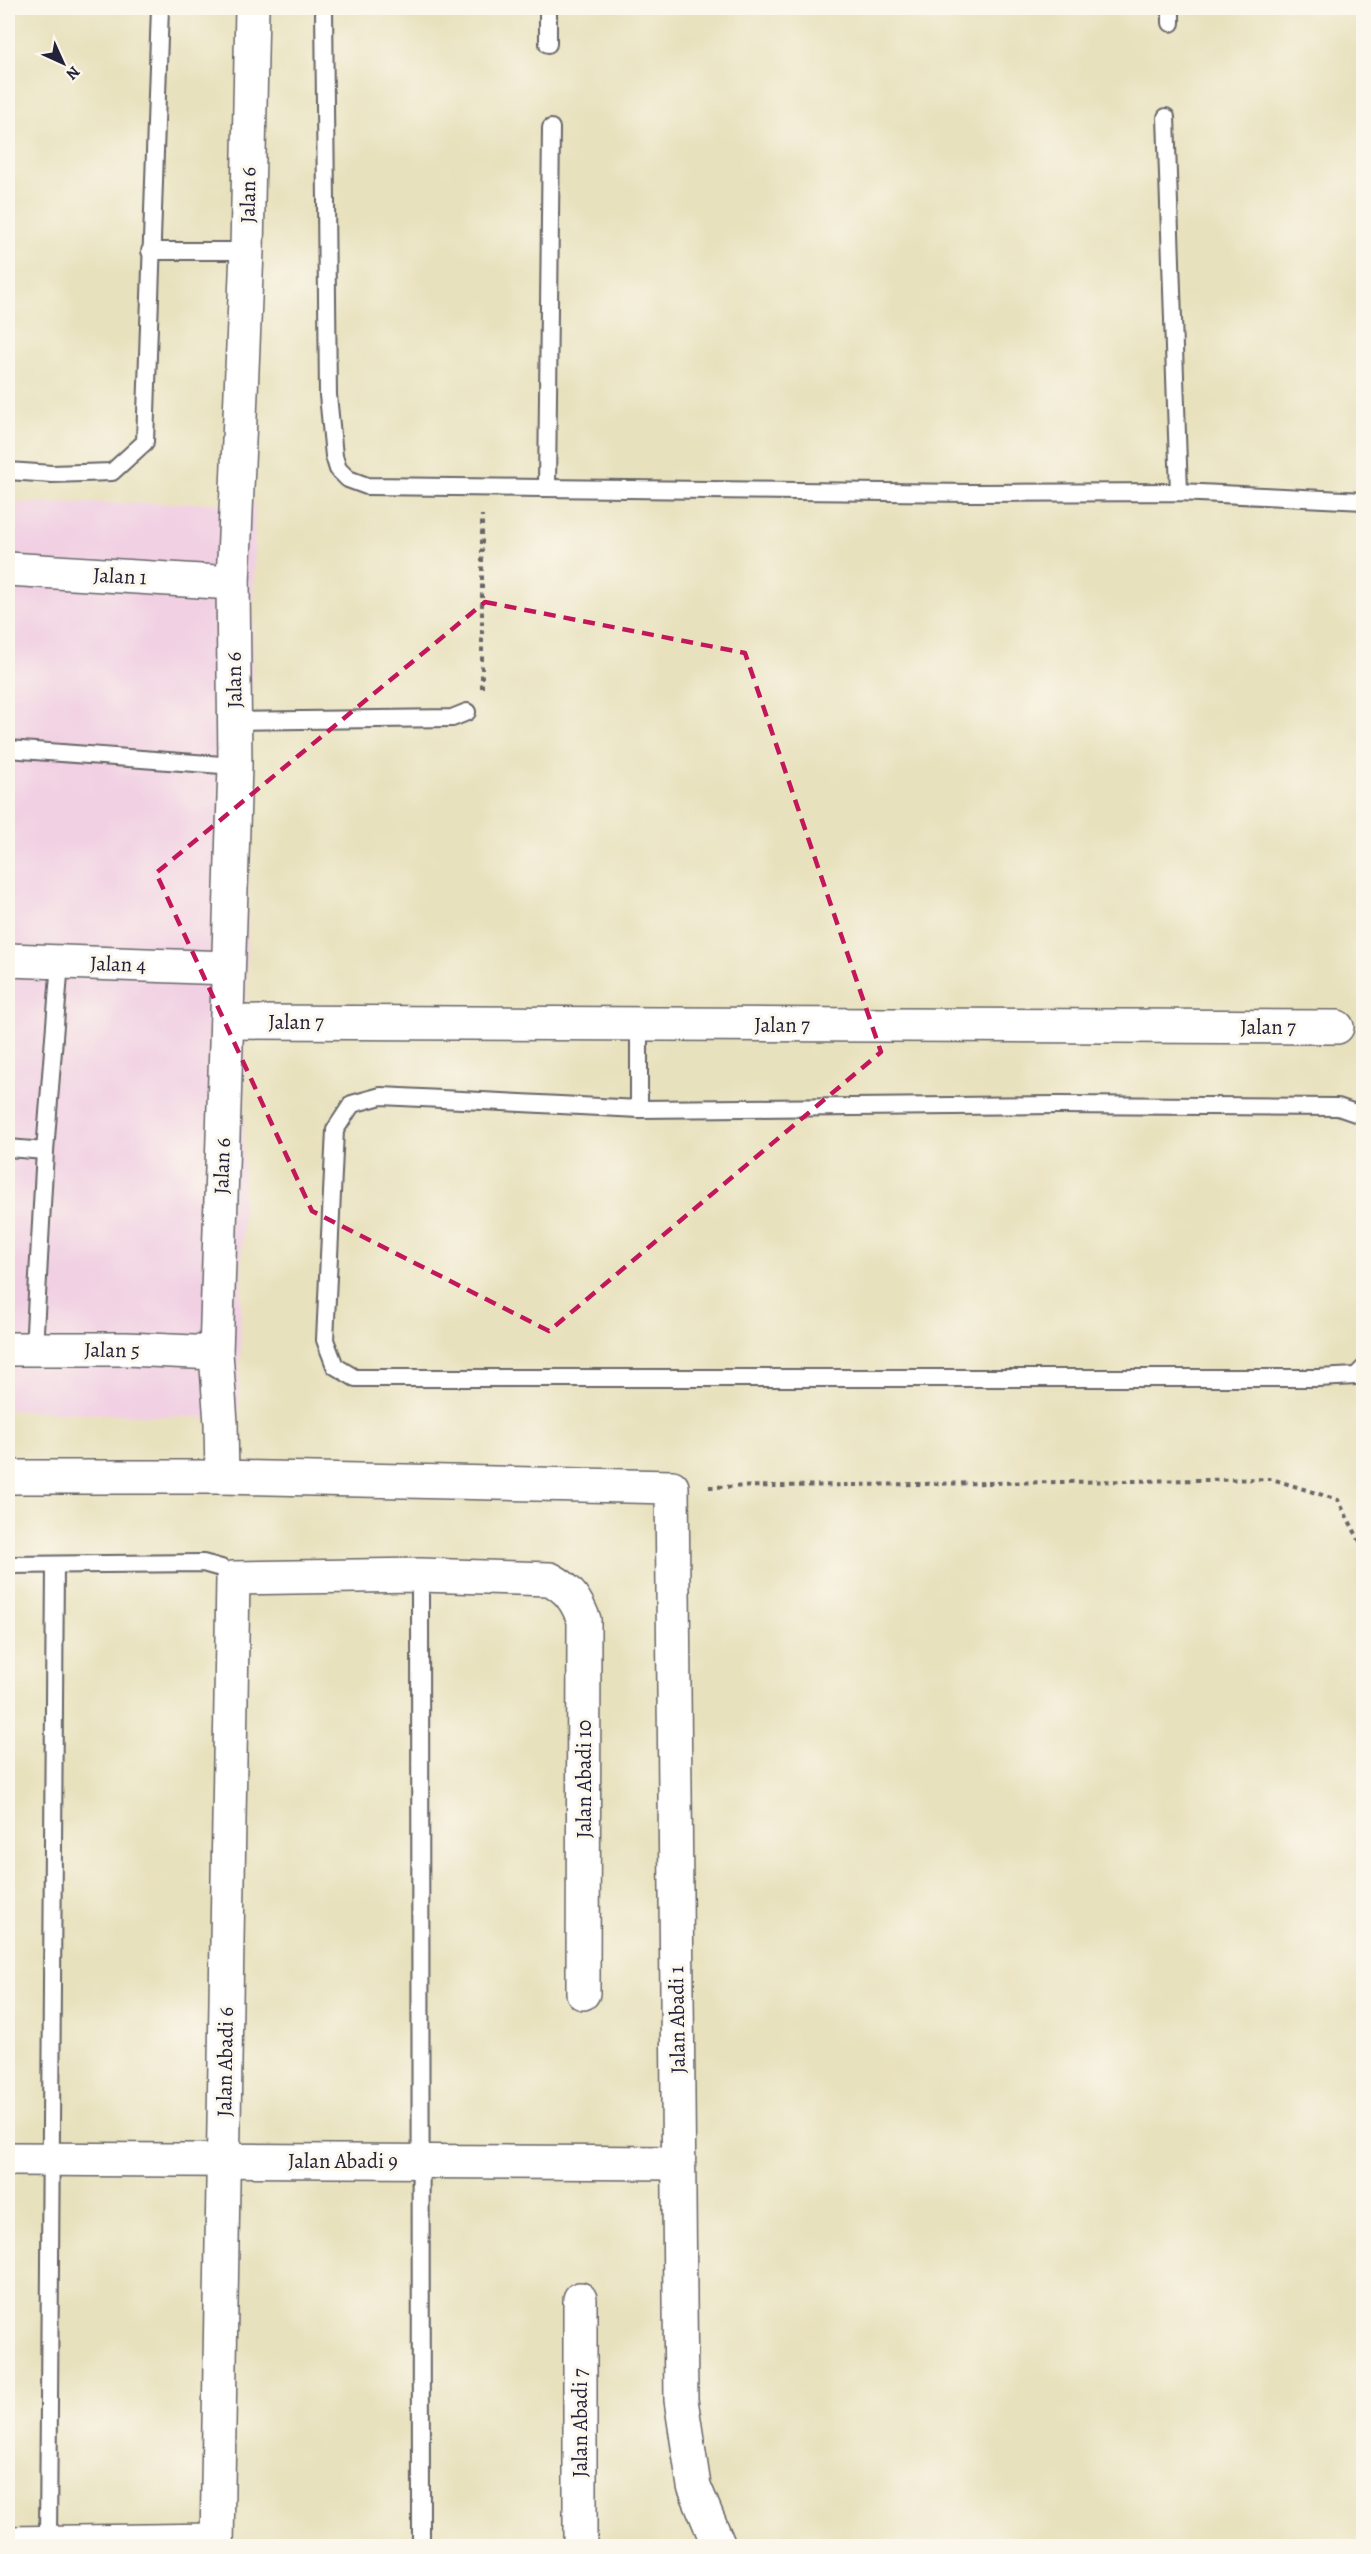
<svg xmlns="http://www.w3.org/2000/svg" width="1371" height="2554" viewBox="0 0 1371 2554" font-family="Alegreya,serif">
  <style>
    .built { fill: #f1d0e3 }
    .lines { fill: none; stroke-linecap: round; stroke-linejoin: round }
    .service-casing { stroke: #676568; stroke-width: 20 }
    .minor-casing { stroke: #676568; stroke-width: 36 }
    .path { stroke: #676568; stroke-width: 4; stroke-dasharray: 4.5 4.5; stroke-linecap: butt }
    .service { stroke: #fff; stroke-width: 16 }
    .minor { stroke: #fff; stroke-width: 33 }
    .marked { fill: none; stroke: #c2185b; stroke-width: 4.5; stroke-dasharray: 12 8; stroke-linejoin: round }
    .labels { text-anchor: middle; stroke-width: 6; stroke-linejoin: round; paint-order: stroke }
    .street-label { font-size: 21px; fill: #22223b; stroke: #fbf7ec }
  </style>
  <rect width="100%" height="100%" fill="#fbf7ec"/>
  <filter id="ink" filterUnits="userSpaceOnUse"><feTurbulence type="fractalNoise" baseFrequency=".0167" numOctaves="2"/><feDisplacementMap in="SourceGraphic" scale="12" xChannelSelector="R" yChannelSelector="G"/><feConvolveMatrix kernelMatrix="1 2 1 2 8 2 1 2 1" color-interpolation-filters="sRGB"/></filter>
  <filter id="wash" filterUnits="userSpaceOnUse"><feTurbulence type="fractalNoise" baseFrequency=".008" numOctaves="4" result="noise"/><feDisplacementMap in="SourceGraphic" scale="24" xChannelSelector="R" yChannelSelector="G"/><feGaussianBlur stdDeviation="1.35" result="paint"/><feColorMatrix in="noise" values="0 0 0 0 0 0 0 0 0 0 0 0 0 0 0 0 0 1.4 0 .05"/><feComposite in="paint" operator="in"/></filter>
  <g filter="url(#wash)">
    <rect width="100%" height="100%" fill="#e8e1bd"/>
    <polygon class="built" points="8,503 255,503 239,1419 8,1410"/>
  </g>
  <g filter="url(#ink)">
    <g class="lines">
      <defs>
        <g id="service">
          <polyline points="324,8 328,395 334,456 338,469 348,479 367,486 971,493 1179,492 1364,501"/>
          <polyline points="548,8 548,44"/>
          <polyline points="1171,8 1171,23"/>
          <polyline points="1166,117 1179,492"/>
          <polyline points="150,251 247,251"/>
          <polyline points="8,471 52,474 112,472 145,442 160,8"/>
          <polyline points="547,487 551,128"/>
          <polyline points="235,721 452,718 467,712"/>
          <polyline points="8,749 235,766"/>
          <polyline points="639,1024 639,1109"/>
          <polyline points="1364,1116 1338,1107 1058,1105 639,1109 381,1096 352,1104 335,1130 325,1340 335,1366 355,1378 1318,1378 1356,1376 1364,1368"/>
          <polyline points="8,1148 45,1151 60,962"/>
          <polyline points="34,1349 45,1151"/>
          <polyline points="8,1565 203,1563 221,1568 233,1578"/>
          <polyline points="420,1575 421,2546"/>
          <polyline points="48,2542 55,1565"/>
        </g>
        <g id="minor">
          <polyline points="8,569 233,583"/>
          <polyline points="8,960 228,968"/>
          <polyline points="227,1022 1337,1027"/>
          <polyline points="8,1349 126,1349 216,1353"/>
          <polyline points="8,1477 222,1477 672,1487 681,2400 694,2486 719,2546"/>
          <polyline points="222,1477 221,1423 216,1353 235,766 233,583 247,251 252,8"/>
          <polyline points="8,2159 678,2163"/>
          <polyline points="580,2299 580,2546"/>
          <polyline points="8,2543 217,2540"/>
          <path d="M217 2546 233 1578 420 1575 550 1579C569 1589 576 1600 584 1620L583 1993"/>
        </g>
      </defs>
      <use href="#service" class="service-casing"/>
      <use href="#minor" class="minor-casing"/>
      <g class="path">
        <polyline points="482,688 482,515"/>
        <polyline points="709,1487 1272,1479 1338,1500 1364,1549"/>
      </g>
      <use href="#service" class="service"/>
      <use href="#minor" class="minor"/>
    </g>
  </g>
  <path class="marked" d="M485 602 745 653 881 1052 549 1331 312 1211 156 873Z"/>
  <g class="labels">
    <g class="street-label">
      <text transform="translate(248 195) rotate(-89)" y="7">Jalan 6</text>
      <text transform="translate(120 576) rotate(3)" y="7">Jalan 1</text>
      <text transform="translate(234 680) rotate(-91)" y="7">Jalan 6</text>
      <text transform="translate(118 964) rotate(2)" y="7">Jalan 4</text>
      <text x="296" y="1029">Jalan 7</text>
      <text x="782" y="1032">Jalan 7</text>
      <text x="1268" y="1034">Jalan 7</text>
      <text transform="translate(222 1166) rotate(-88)" y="7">Jalan 6</text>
      <text transform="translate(112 1350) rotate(1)" y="7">Jalan 5</text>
      <text transform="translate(584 1779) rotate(-90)" y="7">Jalan Abadi 10</text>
      <text transform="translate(677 2020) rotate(-91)" y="7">Jalan Abadi 1</text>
      <text transform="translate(225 2062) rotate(-89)" y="7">Jalan Abadi 6</text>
      <text x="343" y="2168">Jalan Abadi 9</text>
      <text transform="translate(580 2423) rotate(-90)" y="7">Jalan Abadi 7</text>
    </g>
  </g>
  <rect width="1371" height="2554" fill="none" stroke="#fbf7ec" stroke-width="30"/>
  <g transform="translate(63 63) rotate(135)" stroke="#fbf7ec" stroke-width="4.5" paint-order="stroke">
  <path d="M0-4.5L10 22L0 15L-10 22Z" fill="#22223b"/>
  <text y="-9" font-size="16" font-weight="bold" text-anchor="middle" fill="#22223b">N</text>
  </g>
</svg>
